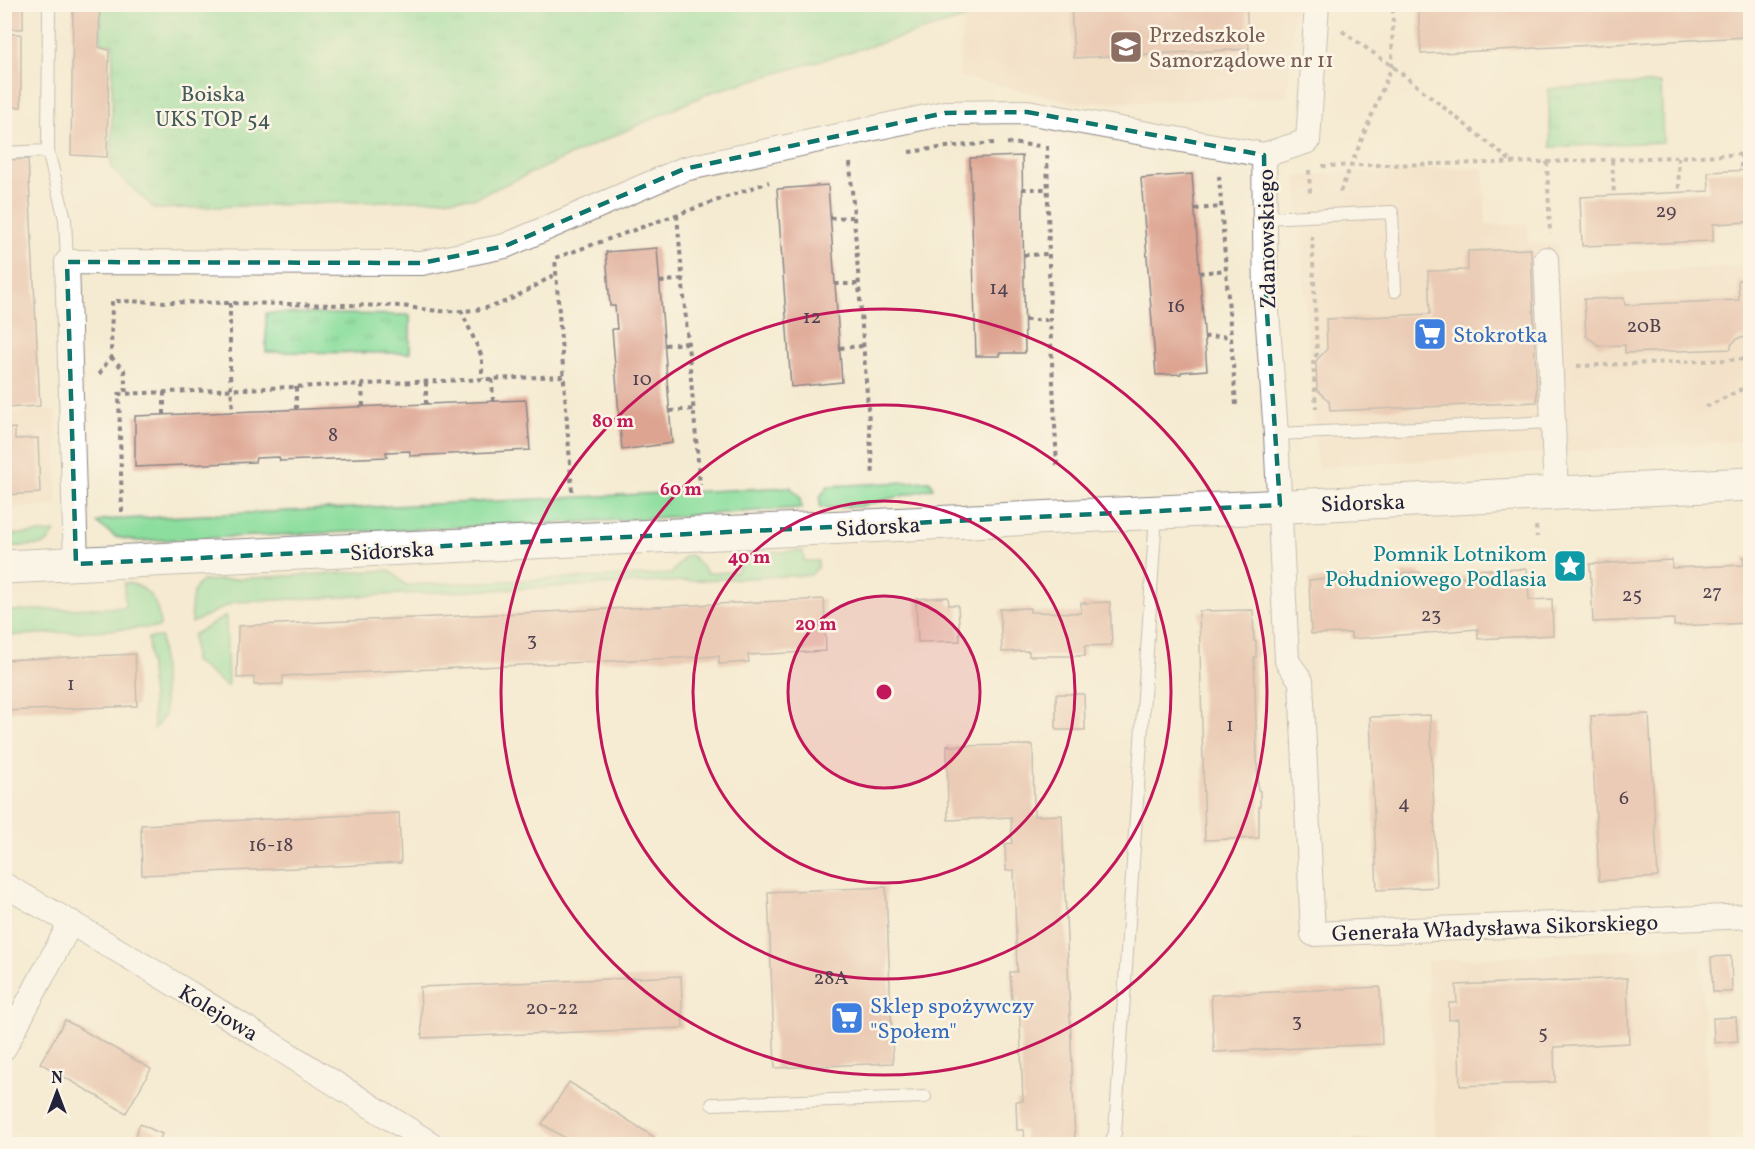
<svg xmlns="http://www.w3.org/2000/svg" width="1755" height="1149" viewBox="0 0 1755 1149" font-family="Vollkorn,serif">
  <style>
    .built { fill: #efd6bc }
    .grass { fill: #8cde9e; stroke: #57806c; stroke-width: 1.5 }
    .park { fill: url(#park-tufts); stroke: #57806c; stroke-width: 1.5 }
    .building { fill: #dda492 }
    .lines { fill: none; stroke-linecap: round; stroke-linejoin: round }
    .lane-casing { stroke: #8c8686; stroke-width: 14 }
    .street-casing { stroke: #8c8686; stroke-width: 26 }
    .secondary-casing { stroke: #8c8686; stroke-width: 35 }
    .path { stroke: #8c8686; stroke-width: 4; stroke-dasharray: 4.5 4.5; stroke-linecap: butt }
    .lane { stroke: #fff; stroke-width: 12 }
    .street { stroke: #fff; stroke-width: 24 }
    .secondary { stroke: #fff; stroke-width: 33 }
    .marked { fill: none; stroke: #0f766e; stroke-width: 4.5; stroke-dasharray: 12 8; stroke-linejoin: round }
    .ring { fill: none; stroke: #c2185b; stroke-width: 3 }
    .labels { text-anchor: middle; stroke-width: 5; stroke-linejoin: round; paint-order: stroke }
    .number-label { font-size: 20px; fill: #514251 }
    .education-label { font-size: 22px; fill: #785e54; stroke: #fcf5e5; text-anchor: start }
    .park-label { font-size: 22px; fill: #425a59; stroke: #fcf5e5 }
    .street-label { font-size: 22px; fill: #22223b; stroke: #fcf5e5 }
    .shop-label { font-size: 22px; fill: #366cbe; stroke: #fcf5e5; text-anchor: start }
    .culture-label { font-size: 22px; fill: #0d838f; stroke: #fcf5e5; text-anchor: end }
    .centre { fill: #c2185b; stroke: #fcf5e5; stroke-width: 3 }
    .ring-label { font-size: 18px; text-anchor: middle; font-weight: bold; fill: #c2185b; stroke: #fcf5e5; stroke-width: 5; stroke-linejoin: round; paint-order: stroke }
  </style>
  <defs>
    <pattern id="park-tufts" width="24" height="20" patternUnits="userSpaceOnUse" patternTransform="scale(1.5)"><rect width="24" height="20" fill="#8cde9e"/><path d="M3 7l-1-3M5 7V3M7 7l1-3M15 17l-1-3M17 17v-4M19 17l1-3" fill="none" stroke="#78be89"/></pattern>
  </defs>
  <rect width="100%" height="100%" fill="#fcf5e5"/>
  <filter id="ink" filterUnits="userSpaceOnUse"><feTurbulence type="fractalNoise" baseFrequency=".0167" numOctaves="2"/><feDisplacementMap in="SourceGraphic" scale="12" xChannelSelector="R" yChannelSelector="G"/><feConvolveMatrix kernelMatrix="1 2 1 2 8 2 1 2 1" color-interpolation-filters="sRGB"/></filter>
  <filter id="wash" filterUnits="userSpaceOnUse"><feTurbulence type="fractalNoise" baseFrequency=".008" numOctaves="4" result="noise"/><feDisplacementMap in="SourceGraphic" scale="24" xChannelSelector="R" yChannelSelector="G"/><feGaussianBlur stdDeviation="1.35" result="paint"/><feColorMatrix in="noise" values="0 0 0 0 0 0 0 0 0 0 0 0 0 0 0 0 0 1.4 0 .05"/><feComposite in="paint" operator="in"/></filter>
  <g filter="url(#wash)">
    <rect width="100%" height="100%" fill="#f5ebd2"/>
    <g class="built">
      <polygon points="965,5 1295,5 1288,97 1080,104 958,76"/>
      <polygon points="1440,168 1484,168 1486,225 1528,224 1528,243 1558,243 1560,275 1750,266 1750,441 1317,467 1296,176"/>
      <polygon points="56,410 58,505 5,509 4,412"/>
      <polygon points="1701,945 1710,1144 1436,1144 1427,961"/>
    </g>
    <g class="grass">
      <polygon points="929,481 932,484 933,488 857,507 820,508 820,497 828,486"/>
      <polygon points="790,487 800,497 801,508 624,520 138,541 116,537 97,523 102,520"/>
      <polygon points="55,532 47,543 42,545 5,547 5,535"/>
      <path d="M803 551 804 561H818V567L811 575 234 602 192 623C191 608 189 591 202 581L389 570 406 585 671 574 685 556 691 555 708 573 737 572 745 553Z"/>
      <path d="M124 583C149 583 160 606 160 627L5 636V611L125 607Z"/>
      <polygon points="226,616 228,687 194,661 193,635"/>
      <polygon points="161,637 165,715 154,729 148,638"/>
    </g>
    <g class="park">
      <polygon points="101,5 101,4 965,5 964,19 712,92 475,198 155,209 111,168 113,44 101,43"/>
      <polygon points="1661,83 1663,142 1551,147 1548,89"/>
      <polygon points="266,313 410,315 410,353 266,352"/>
    </g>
    <g id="blocks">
      <g class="building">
        <rect x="4" y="4" width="19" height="25"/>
        <polygon points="73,4 100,4 99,47 109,50 107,157 71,155"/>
        <polygon points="1071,4 1246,4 1249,49 1074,58"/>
        <polygon points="1418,4 1745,4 1748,37 1421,54"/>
        <rect x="4" y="34" width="17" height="73"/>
        <polygon points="1022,156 1025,353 1000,353 1000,356 976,356 970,158"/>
        <polygon points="28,159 40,406 4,408 4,160"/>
        <polygon points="1750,170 1750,222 1713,224 1713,241 1582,246 1580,197 1709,191 1708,172"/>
        <polygon points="1192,174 1207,370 1181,372 1181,374 1156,375 1141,178"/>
        <polygon points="828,185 842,382 791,387 777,189"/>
        <polygon points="657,248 672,443 622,450 612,329 617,329 615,306 610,306 606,252"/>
        <polygon points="1531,249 1537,402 1330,411 1329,401 1317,390 1316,361 1327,349 1326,319 1430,314 1428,271 1468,270 1468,251"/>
        <polygon points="1750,279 1750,337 1738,338 1731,345 1731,349 1625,353 1625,345 1597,346 1597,344 1586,336 1584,299 1624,298 1625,305 1739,300 1738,280"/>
        <polygon points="526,400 530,450 410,456 410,451 386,452 387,457 280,461 279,457 256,458 255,462 135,467 135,416"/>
        <polygon points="15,428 15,439 38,438 40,493 4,495 4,429"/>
        <polygon points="1743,557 1750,557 1750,623 1674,626 1674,619 1593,622 1590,564 1672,560 1672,568 1744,565"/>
        <polygon points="1491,569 1491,570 1527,569 1529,600 1552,599 1553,635 1478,639 1478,629 1351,639 1351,633 1311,634 1309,580 1354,576 1354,582 1401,580 1401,573 1420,572 1420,579 1472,576 1472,570"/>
        <polygon points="948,597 949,605 958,605 960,641 918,642 916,599"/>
        <polygon points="824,599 826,651 748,655 749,662 719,664 719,656 283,676 283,684 254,685 254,677 237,678 238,626"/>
        <polygon points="1110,602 1112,645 1085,646 1085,656 1029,656 1029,651 1002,652 1000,609 1030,608 1030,612 1081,613 1081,603"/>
        <polygon points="1253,610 1254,641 1256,641 1256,657 1254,657 1258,790 1260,791 1260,806 1259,807 1259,838 1205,840 1199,611"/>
        <polygon points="135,654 137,706 4,711 4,660"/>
        <polygon points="1056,694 1084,694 1085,730 1056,730"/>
        <polygon points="1649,714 1658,877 1599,881 1591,716"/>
        <polygon points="1430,715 1437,887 1377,890 1370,717"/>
        <polygon points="949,744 949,746 1033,745 1034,816 1062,815 1075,1141 1050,1142 1050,1144 1025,1144 1024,1130 1017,1130 1016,1101 1023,1101 1019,999 1012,1000 1010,972 1017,972 1014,870 1006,871 1005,844 1012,843 1011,817 948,820 947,745"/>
        <polygon points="399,813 401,863 142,875 141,825"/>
        <polygon points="886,887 893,1063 775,1068 768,892"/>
        <polygon points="1731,956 1732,992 1713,992 1711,957"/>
        <polygon points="681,976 683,1028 422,1038 420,987"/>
        <polygon points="1627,978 1629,1043 1554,1047 1555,1082 1460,1086 1458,1019 1449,1020 1449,1003 1457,1003 1456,985"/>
        <polygon points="1380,987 1382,1044 1214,1052 1211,995"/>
        <polygon points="1736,1017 1738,1041 1714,1043 1713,1018"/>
        <polygon points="65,1020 151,1069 126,1113 40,1063"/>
        <polygon points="569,1082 654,1137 649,1144 575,1144 542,1124"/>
        <polygon points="140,1124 162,1134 158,1144 132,1144"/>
        <polygon points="1386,1139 1387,1144 1297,1144 1297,1143"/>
      </g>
    </g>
  </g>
  <g filter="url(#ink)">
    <use href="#blocks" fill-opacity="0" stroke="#8c8686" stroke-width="1.5"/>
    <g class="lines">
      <defs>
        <g id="lane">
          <polyline points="49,4 48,151 65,219 67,262"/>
          <polyline points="4,153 48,151"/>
          <polyline points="1264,218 1392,212 1395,291"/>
          <polyline points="1276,434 1554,422"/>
          <polyline points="712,1104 925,1097"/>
          <polyline points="1110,1144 1115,1133 1156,515"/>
        </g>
        <g id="street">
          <polyline points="1317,4 1308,141 1264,155 1266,298 1276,434 1287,661 1301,681 1313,934 1750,916"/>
          <polyline points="1546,259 1556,493"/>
          <polyline points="76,564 67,262 422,263 505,246 684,169 945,113 1027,112 1264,155"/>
          <path d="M4 885C150 966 290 1055 431 1144"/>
          <polyline points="4,1048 71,922"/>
        </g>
        <polyline id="secondary" points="4,567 1750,484"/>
      </defs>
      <use href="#lane" class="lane-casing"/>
      <use href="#street" class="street-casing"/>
      <use href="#secondary" class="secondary-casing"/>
      <g class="path">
        <polyline points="1342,31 1392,66 1512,162"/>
        <polyline points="1007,143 1041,146"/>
        <polyline points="1047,146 1050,320 1057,467"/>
        <polyline points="909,152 946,147 994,143"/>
        <polyline points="1741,154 1741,171"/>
        <polyline points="1678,157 1679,192"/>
        <polyline points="1612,160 1614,195"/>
        <polyline points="1547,162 1550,234"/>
        <polyline points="850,163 873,476"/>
        <polyline points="1322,166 1547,162 1750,154"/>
        <polyline points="1309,170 1310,195"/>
        <polyline points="1219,176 1236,405"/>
        <polyline points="1022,189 1048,189"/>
        <polyline points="1340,192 1392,66 1393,4"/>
        <polyline points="1195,209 1221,207"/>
        <polyline points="677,215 700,485"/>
        <polyline points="830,218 854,217"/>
        <polyline points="1312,236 1317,354 1313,359 1316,409"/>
        <polyline points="1024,255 1049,254"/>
        <polyline points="1199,273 1226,270"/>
        <polyline points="660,282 683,279"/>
        <polyline points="835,284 859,284"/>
        <polyline points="230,303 230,375 233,412"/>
        <polyline points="461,310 482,357 482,379"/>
        <polyline points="1025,320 1050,320"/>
        <polyline points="1204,337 1231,336"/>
        <polyline points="665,345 688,343"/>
        <polyline points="840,348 863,346"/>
        <polyline points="111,357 124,370 126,394"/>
        <polyline points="1577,366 1750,359"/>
        <path d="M99 374 111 357 112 301 403 306C430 311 458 314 485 308 510 303 534 286 556 274"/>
        <polyline points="492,379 493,401"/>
        <polyline points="426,382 426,404"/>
        <polyline points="362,384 363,407"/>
        <polyline points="296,387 296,409"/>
        <polyline points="164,392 164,415"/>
        <polyline points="1706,407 1750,385"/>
        <polyline points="670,411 694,409"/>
        <polyline points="572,491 555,258 769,182"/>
        <polyline points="122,512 119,394 564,376"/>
        <polyline points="1536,526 1537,537"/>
      </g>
      <use href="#lane" class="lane"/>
      <use href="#street" class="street"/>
      <use href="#secondary" class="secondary"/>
    </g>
  </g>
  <path d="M0 0H1755V1149H0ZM1027 112 1264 155 1266 298 1280 505 76 564 67 262 422 263 505 246 684 169 945 113Z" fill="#f5ebd2" fill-opacity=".55" fill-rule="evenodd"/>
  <path class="marked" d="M1027 112 1264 155 1266 298 1280 505 76 564 67 262 422 263 505 246 684 169 945 113Z"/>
  <circle cx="884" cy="692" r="96" fill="#c2185b" fill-opacity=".12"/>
  <g class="ring">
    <circle cx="884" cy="692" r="96"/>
    <circle cx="884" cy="692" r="191"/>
    <circle cx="884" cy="692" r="287"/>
    <circle cx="884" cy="692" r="383"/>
  </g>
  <defs>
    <symbol id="school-square" viewBox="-11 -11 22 22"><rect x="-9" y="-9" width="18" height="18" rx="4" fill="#8d6e63" stroke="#fcf5e5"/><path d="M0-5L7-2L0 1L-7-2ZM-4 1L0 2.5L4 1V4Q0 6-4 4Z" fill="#fff"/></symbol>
    <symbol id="supermarket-square" viewBox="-11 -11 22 22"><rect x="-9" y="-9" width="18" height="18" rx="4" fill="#3f7fe0" stroke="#fcf5e5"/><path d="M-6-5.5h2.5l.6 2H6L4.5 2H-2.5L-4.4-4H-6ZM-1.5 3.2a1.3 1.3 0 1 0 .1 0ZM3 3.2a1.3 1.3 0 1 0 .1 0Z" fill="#fff"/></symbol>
    <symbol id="sight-square" viewBox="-11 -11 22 22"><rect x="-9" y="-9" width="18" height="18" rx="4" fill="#0f9aa8" stroke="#fcf5e5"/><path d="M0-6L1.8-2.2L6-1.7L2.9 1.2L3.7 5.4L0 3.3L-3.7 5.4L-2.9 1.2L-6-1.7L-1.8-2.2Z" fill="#fff"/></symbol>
  </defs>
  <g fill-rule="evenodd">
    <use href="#school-square" x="1107" y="28" width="38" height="38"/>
    <use href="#supermarket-square" x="1411" y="315" width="38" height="38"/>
    <use href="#sight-square" x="1551" y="547" width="38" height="38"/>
    <use href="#supermarket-square" x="828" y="999" width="38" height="38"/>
  </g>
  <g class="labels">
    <g class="number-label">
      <text x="1666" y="217">29</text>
      <text x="999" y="294">14</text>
      <text x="1176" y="312">16</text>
      <text x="812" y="323">12</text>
      <text x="1644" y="332">20B</text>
      <text x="642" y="385">10</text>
      <text x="333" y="441">8</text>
      <text x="1712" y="598">27</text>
      <text x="1632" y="601">25</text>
      <text x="1431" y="621">23</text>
      <text x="532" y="646">3</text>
      <text x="71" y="690">1</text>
      <text x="1230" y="731">1</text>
      <text x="1624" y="804">6</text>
      <text x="1404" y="809">4</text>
      <text x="271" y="851">16-18</text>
      <text x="831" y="984">28A</text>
      <text x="552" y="1014">20-22</text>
      <text x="1297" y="1027">3</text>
      <text x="1543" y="1039">5</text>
    </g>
    <g class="education-label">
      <text x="1149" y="42">Przedszkole<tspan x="1149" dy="25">Samorządowe nr 11</tspan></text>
    </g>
    <g class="park-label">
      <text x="213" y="101">Boiska<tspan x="213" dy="25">UKS TOP 54</tspan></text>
    </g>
    <g class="street-label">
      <text transform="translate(1266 239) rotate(-91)" y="8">Zdanowskiego</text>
      <text transform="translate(1363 502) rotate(-2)" y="8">Sidorska</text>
      <text transform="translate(878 526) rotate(-3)" y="8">Sidorska</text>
      <text transform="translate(392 550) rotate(-3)" y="8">Sidorska</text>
      <text transform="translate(1495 927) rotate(-2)" y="8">Generała Władysława Sikorskiego</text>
      <text transform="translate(219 1012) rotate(31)" y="8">Kolejowa</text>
    </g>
    <g class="shop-label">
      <text x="1453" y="342">Stokrotka</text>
      <text x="870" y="1013">Sklep spożywczy<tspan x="870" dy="25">"Społem"</tspan></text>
    </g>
    <g class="culture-label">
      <text x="1547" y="561">Pomnik Lotnikom<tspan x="1547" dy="25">Południowego Podlasia</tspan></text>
    </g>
  </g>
  <circle cx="884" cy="692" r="9" class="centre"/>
  <g class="ring-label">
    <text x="613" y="427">80 m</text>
    <text x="681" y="495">60 m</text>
    <text x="749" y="563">40 m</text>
    <text x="816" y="630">20 m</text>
  </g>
  <rect width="1755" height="1149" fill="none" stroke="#fcf5e5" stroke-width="24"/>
  <g transform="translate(57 1092)" stroke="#fcf5e5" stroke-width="4.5" paint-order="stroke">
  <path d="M0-4.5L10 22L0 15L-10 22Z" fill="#22223b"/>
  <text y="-9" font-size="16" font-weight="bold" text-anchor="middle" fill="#22223b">N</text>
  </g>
</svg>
